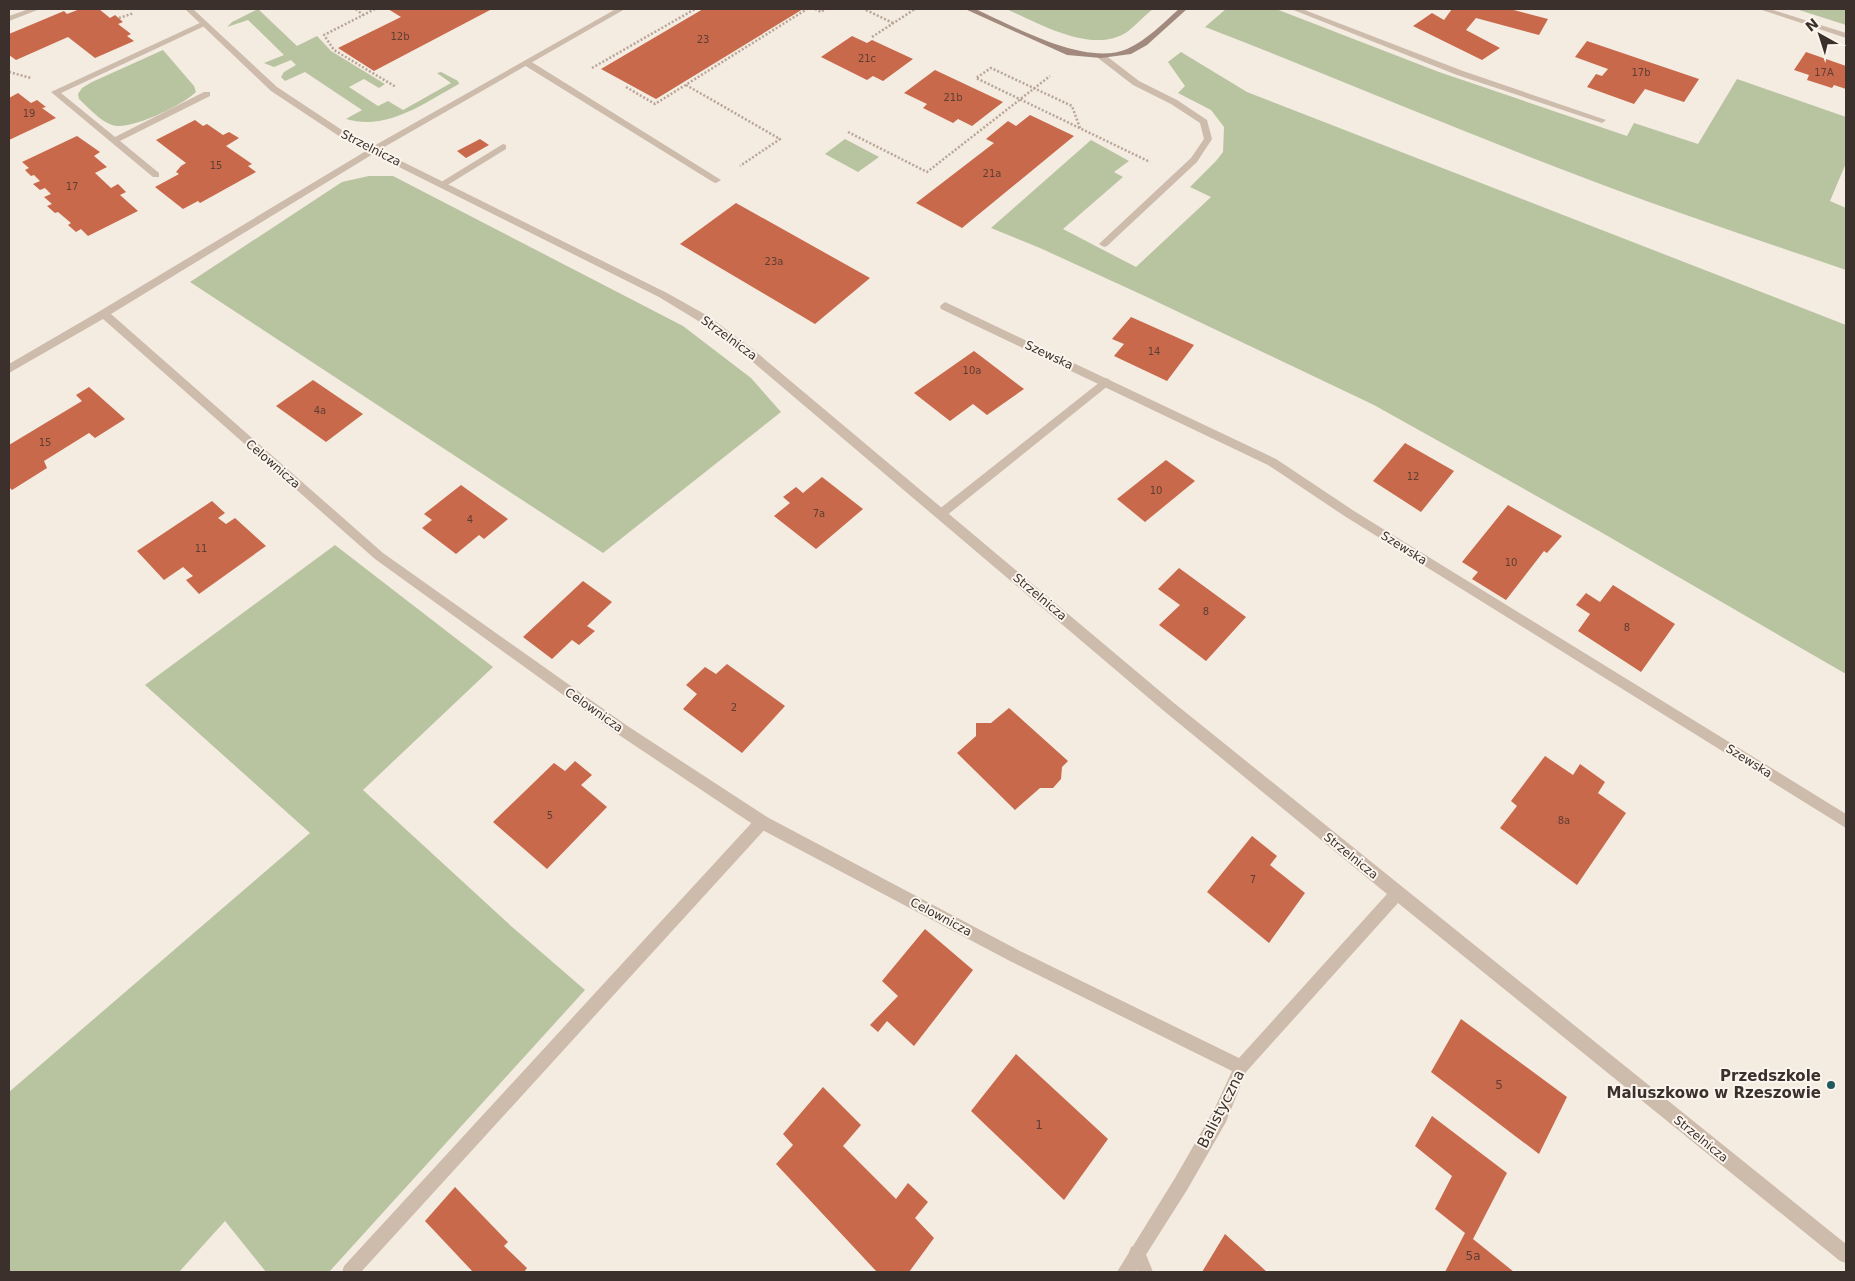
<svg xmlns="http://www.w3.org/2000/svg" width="1855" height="1281" viewBox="0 0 1855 1281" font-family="'DejaVu Sans',sans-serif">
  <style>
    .green { fill: #b8c4a0 }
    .building { fill: #c8694b }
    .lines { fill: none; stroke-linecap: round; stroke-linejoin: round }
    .path { stroke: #b9a596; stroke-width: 2.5; stroke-dasharray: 2 2; stroke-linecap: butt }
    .lane { fill: #cdbbac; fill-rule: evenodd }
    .street { fill: #cdbbac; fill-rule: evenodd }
    .secondary { fill: #a18a7d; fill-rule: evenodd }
    .poi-dot { fill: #1f5a5e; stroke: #fbf5ee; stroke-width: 2 }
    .labels { text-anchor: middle; stroke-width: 4; stroke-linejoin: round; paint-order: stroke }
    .number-label { font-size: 10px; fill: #5e3e33 }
    .street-label { font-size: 12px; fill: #3b302b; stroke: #fbf5ee }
    .near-number-label { font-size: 12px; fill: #5e3e33 }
    .near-poi-label { font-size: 15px; font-weight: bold; fill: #3b302b; stroke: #fbf5ee; text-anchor: end }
    .near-street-label { font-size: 15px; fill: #3b302b; stroke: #fbf5ee }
  </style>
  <rect width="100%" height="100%" fill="#f4ebe1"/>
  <g class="green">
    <path d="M258 9 297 46 317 36 331 51 385 84 379 88 364 79 349 87 378 106 388 101 403 110 451 83 437 73 441 72 458 81 459 84C424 103 388 131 346 119L362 110 305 72 285 81 281 77 284 72 296 65 291 60 274 67 264 63 284 55 248 20 227 27 232 22Z"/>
    <path d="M1006 9H1153C1144 16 1136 25 1127 32 1092 55 1039 23 1006 9Z"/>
    <path d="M1226 9H1276L1439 72 1627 136 1634 123 1698 144 1737 79 1846 117V163L1830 201 1846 208V270C1765 242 1683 215 1603 185 1469 135 1338 78 1205 27Z"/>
    <polygon points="1796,9 1846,9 1846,25"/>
    <path d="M163 50 194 86 196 92C183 105 130 131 112 125 100 121 88 107 79 99L78 94 82 88 92 82Z"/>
    <polygon points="1181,52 1247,92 1846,325 1846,674 1599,531 1374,405 1149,298 1040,248 991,228 1091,140 1129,161 1114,172 1123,177 1063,229 1136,267 1211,197 1190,187 1216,161 1223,152 1224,127 1211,110 1178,93 1185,86 1168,62"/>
    <polygon points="845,139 879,157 858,172 825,154"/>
    <polygon points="369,176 393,176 683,326 751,378 781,412 603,553 190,282 342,182"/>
    <polygon points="335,545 493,667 363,790 511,926 585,990 329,1272 266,1272 225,1221 179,1272 9,1272 9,1092 310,833 145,685"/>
  </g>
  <g class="building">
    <polygon points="80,9 99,9 110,18 115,15 123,22 118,24 131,34 127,36 134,41 95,58 68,37 16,60 9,55 9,34 64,11 67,14"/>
    <polygon points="388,9 492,9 374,71 338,48 401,17"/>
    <polygon points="703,9 803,9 656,99 601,69"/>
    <polygon points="1452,9 1510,9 1548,19 1539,35 1476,18 1466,30 1500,48 1482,60 1413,26 1432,13 1444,20"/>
    <polygon points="852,36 867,43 872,40 913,59 883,81 873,76 867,80 821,57"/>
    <polygon points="1587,41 1699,79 1684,102 1645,89 1634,104 1587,87 1596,74 1602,76 1608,69 1575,57"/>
    <polygon points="1806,52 1846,66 1846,89 1834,85 1832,88 1807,80 1809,75 1794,70"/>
    <polygon points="935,70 1003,102 972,126 958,119 953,123 923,108 927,104 904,93"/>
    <polygon points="18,93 31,103 37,100 46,107 42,108 56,118 9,140 9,98"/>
    <polygon points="1030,115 1074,136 962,228 916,203 994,143 986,139 1008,121 1016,126"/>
    <polygon points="195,120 203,126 207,124 223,135 229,132 239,138 226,146 252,164 248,166 256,172 200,203 198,201 183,209 155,187 179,174 176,172 181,166 186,163 156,140"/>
    <polygon points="77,136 100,152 94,156 107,167 95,173 111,188 118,184 126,192 120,195 138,211 88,236 81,229 76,232 68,225 71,223 58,212 55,213 47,206 52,204 44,197 51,194 45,188 40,190 33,184 40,181 34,175 31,176 25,170 29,168 22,162"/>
    <polygon points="480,139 489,145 466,158 457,151"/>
    <polygon points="736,203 870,278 815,324 680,244"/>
    <polygon points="1131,317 1194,345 1167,381 1114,356 1124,344 1112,339"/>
    <polygon points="974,351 1024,389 987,415 973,404 950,421 914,393"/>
    <polygon points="313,380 363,414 326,442 276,406"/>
    <polygon points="89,387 125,419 95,438 89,433 44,461 47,468 12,490 9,487 9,445 82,401 76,395"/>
    <polygon points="1405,443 1454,471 1421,512 1373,481"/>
    <polygon points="1166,460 1195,481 1145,522 1117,499"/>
    <polygon points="822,477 863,509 816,549 774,516 790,503 783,497 796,487 803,493"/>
    <polygon points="461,485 508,519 484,539 479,535 456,554 422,528 432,520 424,514"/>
    <polygon points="212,501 225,513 218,518 226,524 235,518 266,546 199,594 186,580 193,576 183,567 164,580 137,551"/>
    <polygon points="1508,505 1562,536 1547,553 1544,551 1506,600 1472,579 1478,572 1462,562"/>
    <polygon points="1179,568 1246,617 1206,661 1159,625 1180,605 1158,589"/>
    <polygon points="583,581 612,602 587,626 595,631 579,645 572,640 552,659 523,637"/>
    <polygon points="1613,585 1675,624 1641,672 1578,631 1590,614 1576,605 1586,593 1600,602"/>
    <polygon points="727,664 785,706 742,753 683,709 697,694 686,685 705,667 716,674"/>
    <polygon points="1009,708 1068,761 1062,767 1061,779 1053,788 1040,788 1015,810 957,753 976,736 976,723 991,723"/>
    <polygon points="1545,756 1573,775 1580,764 1605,782 1598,793 1626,813 1577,885 1500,828 1517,806 1511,801"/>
    <polygon points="575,761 592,775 581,785 607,807 547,869 493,822 554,763 565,771"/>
    <polygon points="1252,836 1277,856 1270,865 1305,893 1269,943 1207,892"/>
    <polygon points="925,929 973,970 914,1046 887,1021 878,1032 870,1025 898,996 882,981"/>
    <polygon points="1461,1019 1567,1097 1539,1154 1431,1072"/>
    <polygon points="1016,1054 1108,1139 1064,1200 971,1111"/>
    <polygon points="823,1087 861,1125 843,1146 896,1199 908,1183 928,1202 915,1218 934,1238 909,1272 877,1272 776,1164 793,1145 783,1134"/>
    <polygon points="1432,1116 1507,1173 1473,1239 1514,1272 1445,1272 1465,1233 1435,1209 1452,1176 1415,1146"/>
    <polygon points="455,1187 508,1242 504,1246 527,1268 524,1272 473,1272 425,1221"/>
    <polygon points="1225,1234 1267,1272 1202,1272"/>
  </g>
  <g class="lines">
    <g class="path">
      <polyline points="356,9 363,15"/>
      <polyline points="375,9 324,35 334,50 396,87"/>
      <polyline points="815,9 821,12 825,9"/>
      <polyline points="866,10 893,23"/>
      <polyline points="119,18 134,13"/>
      <polyline points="872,37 915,9"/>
      <polyline points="592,68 695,9"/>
      <polyline points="9,72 31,78"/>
      <polyline points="686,85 780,139 740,166"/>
      <polyline points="626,87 655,104 807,9"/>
      <polyline points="1080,128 1072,106 991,68 976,78 1150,162"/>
      <polyline points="848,132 927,172 1050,76"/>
    </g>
    <g class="lane">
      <polygon points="29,9 40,9 9,21 9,16"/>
      <polygon points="1291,9 1302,9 1463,71 1606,120 1602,123 1599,122 1457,75"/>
      <polygon points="202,22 209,24 61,93 115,137 204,92 210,92 210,96 120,141 159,173 159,177 153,177 51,92"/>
      <polygon points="1098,54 1104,54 1139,81 1177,100 1207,120 1212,139 1197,162 1107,246 1104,247 1099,244 1101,242 1191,158 1204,139 1200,123 1171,104 1133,85 1098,58"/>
      <polygon points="524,61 530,61 721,180 716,183 713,182 524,65"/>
      <polygon points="503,144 506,145 506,149 446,186 443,187 438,184"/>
      <polygon points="1105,378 1109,379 1110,382 1109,385 946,516 938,516 936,513 938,510"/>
      <polygon points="762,815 767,817 769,822 767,827 361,1272 342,1272 344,1266 757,817"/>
      <polygon points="1137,1245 1143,1247 1153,1272 1137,1272 1129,1253 1131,1247"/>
    </g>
    <g class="street">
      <path d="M185 9H193L277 87 354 138 372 147 616 9H625L379 150 667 293 708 316 755 351 1174 703 1846 1244V1263L1840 1261 1398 903 1246 1072 1226 1122 1187 1190 1135 1272H1117L1175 1178 1214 1110 1232 1071 1008 960 757 827 616 733 375 559 103 319 9 373V364L100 311 366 151 348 142 271 91ZM373 154 659 297 700 322 747 357 1164 711 1387 894 1239 1058 1018 950 767 817 626 725 383 553 111 314Z"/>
      <polygon points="1759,9 1770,9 1846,33 1846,38"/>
      <polygon points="945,302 1276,459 1354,511 1846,814 1846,828 1346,517 1268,465 941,309 940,306"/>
    </g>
    <path class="secondary" d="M965 9H975C1014 26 1085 67 1127 49 1147 40 1163 23 1179 9H1187L1147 45 1131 54 1101 58 1067 55Z"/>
  </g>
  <circle class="poi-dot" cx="1831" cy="1085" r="5"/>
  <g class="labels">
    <g class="number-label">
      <text x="400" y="40">12b</text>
      <text x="703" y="43">23</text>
      <text x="867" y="62">21c</text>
      <text x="1641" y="76">17b</text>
      <text x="1824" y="76">17A</text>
      <text x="953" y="101">21b</text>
      <text x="29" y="117">19</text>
      <text x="216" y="169">15</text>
      <text x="992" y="177">21a</text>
      <text x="72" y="190">17</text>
      <text x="774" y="265">23a</text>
      <text x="1154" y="355">14</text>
      <text x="972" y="374">10a</text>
      <text x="320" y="414">4a</text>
      <text x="45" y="446">15</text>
      <text x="1413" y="480">12</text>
      <text x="1156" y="494">10</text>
      <text x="819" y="517">7a</text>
      <text x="470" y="523">4</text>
      <text x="201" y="552">11</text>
      <text x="1511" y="566">10</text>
      <text x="1206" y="615">8</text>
      <text x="1627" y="631">8</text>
      <text x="734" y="711">2</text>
      <text x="550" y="819">5</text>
      <text x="1564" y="824">8a</text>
      <text x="1253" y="883">7</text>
    </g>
    <g class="street-label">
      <text transform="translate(371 148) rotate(27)" y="4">Strzelnicza</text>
      <text transform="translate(729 338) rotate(36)" y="4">Strzelnicza</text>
      <text transform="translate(1049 355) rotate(25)" y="4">Szewska</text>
      <text transform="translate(273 464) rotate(41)" y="4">Celownicza</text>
      <text transform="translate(1404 548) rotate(32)" y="4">Szewska</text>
      <text transform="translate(1040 597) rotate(40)" y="4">Strzelnicza</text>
      <text transform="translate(594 710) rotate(35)" y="4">Celownicza</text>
      <text transform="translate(1749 761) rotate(32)" y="4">Szewska</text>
      <text transform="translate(1351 856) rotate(39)" y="4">Strzelnicza</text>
      <text transform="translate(941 917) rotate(28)" y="4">Celownicza</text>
      <text transform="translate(1701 1139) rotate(39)" y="4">Strzelnicza</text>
    </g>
    <g class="near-number-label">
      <text x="1499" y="1089">5</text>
      <text x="1039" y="1129">1</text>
      <text x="1473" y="1260">5a</text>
    </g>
    <g class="near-poi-label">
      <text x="1821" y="1081">Przedszkole<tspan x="1821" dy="17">Maluszkowo w Rzeszowie</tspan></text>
    </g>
    <g class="near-street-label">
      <text transform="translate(1221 1109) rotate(-63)" y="5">Balistyczna</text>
    </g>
  </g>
  <rect width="1855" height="1281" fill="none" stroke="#3b302b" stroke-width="20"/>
  <g transform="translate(1820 35) rotate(321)" stroke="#fbf5ee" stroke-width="4" paint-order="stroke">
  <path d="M0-4L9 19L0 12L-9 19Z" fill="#3b302b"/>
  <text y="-8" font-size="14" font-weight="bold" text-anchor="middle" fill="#3b302b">N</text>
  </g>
</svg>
